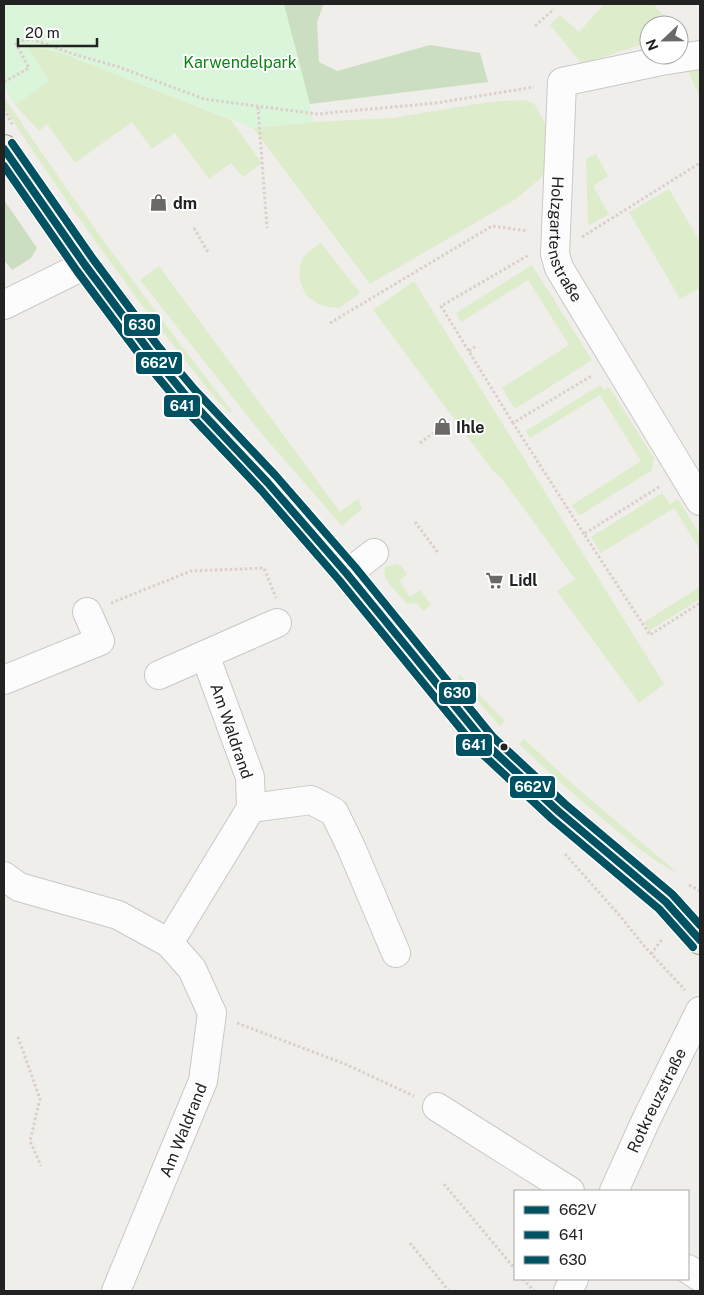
<svg xmlns="http://www.w3.org/2000/svg" width="704" height="1295" viewBox="0 0 704 1295" font-family="'Public Sans',sans-serif">
  <style>
    .grass { fill: #ddeccb }
    .forest { fill: #cbdec1 }
    .park { fill: #daf5da }
    .lines { fill: none; stroke-linecap: round; stroke-linejoin: round }
    .minor-casing { stroke: #c9c8c7; stroke-width: 30 }
    .major-casing { stroke: #a79c86; stroke-width: 30 }
    .path { stroke: #dccecd; stroke-width: 3; stroke-dasharray: 2.5 2.5; stroke-linecap: butt }
    .minor { stroke: #fdfcfc; stroke-width: 28 }
    .major { stroke: #f3ede7; stroke-width: 28 }
    .bus-1-casing { stroke: #fff; stroke-width: 11 }
    .bus-2-casing { stroke: #fff; stroke-width: 11 }
    .bus-3-casing { stroke: #fff; stroke-width: 11 }
    .bus-1 { stroke: #005262; stroke-width: 8 }
    .bus-2 { stroke: #005262; stroke-width: 8 }
    .bus-3 { stroke: #005262; stroke-width: 8 }
    .bus-dot { fill: #222; stroke: #fff; stroke-width: 2 }
    .labels { text-anchor: middle; stroke-width: 4; stroke-linejoin: round; paint-order: stroke }
    .park-label { font-size: 16px; fill: #0c8416; stroke: #fff }
    .poi-label { font-size: 16px; font-weight: bold; fill: #222; stroke: #fff; text-anchor: start }
    .street-label { font-size: 16px; fill: #222; stroke: #fff }
    .line-badge { stroke: #fff; stroke-width: 2 }
    .badge-label { font-size: 14px; text-anchor: middle; font-weight: bold; fill: #fff }
  </style>
  <rect width="100%" height="100%" fill="#f0eeeb"/>
  <g class="grass">
    <polygon points="604,4 658,4 655,7 674,25 649,25 649,42 582,64 550,25 560,15 579,32"/>
    <polygon points="26,45 61,53 231,120 262,163 243,177 231,163 209,179 175,133 152,149 132,122 75,163 47,124 39,131 15,105 49,81"/>
    <polygon points="700,68 700,94 699,95 688,71"/>
    <path d="M4 97C76 205 152 309 232 411L230 413 214 397 141 304 75 213 4 108Z"/>
    <polygon points="525,100 534,103 551,135 552,150 543,176 516,199 370,284 253,128 313,122 393,118 488,102"/>
    <polygon points="596,154 608,176 593,186 609,214 588,226 586,159"/>
    <polygon points="669,189 700,242 700,288 680,299 629,212"/>
    <path d="M321 243 360 293 339 308C329 307 321 306 312 300 300 292 296 271 303 258 307 252 316 247 321 243Z"/>
    <polygon points="532,265 592,360 515,409 502,388 569,345 528,280 461,322 456,313"/>
    <polygon points="159,266 340,512 358,499 362,509 342,526 261,433 140,280"/>
    <polygon points="414,281 664,684 639,703 557,591 575,579 503,480 493,471 373,310"/>
    <polygon points="600,385 604,390 609,387 654,458 652,470 579,516 572,505 641,461 600,395 530,438 526,431"/>
    <polygon points="662,493 670,504 678,499 700,535 700,550 674,508 601,553 591,537"/>
    <path d="M397 564 401 566 407 574 400 581 410 597 420 590 431 605 423 611 416 603 407 604C400 595 380 579 385 567Z"/>
    <polygon points="700,587 700,599 649,631 644,622"/>
    <polygon points="460,675 505,721 500,726 458,678"/>
    <path d="M524 739 579 790 678 873C652 861 631 842 609 824 578 798 548 772 519 744Z"/>
  </g>
  <g class="forest">
    <polygon points="81,4 324,4 317,22 319,62 337,71 430,45 480,53 488,82 310,104 206,87"/>
    <polygon points="4,200 37,248 31,258 12,270 4,260"/>
  </g>
  <polygon class="park" points="4,4 284,4 310,104 313,122 253,128 61,53 27,45 49,81 15,105 4,86"/>
  <g class="lines">
    <defs>
      <g id="minor">
        <path id="s1" d="M700 55 661 61 562 82 555 254 559 268 700 501"/>
        <polyline points="4,305 85,265"/>
        <polyline points="347,574 374,553"/>
        <polyline points="159,675 277,623"/>
        <polyline points="4,680 100,641 87,612"/>
        <polyline points="251,808 311,800 334,812 351,847 396,953"/>
        <polyline points="4,876 19,887 118,915 169,943 192,969 212,1013 203,1081 116,1291"/>
        <polyline points="169,943 251,808 250,777 205,655"/>
        <polyline points="437,1107 570,1191"/>
        <path id="s2" d="M614 1191 646 1120 700 1011"/>
        <polyline points="688,1269 700,1277"/>
        <polyline points="568,1291 574,1279"/>
      </g>
      <polyline id="major" points="4,149 85,265 150,352 187,397 268,483 347,574 486,744 558,811 666,902 700,940"/>
    </defs>
    <use href="#minor" class="minor-casing"/>
    <use href="#major" class="major-casing"/>
    <g class="path">
      <polyline points="535,26 554,9"/>
      <polyline points="4,82 29,68 15,42 32,39 73,54 119,67 204,99 317,114 436,103 534,87"/>
      <polyline points="258,107 267,228"/>
      <polyline points="4,109 12,124"/>
      <polyline points="194,228 208,252"/>
      <polyline points="582,237 700,163"/>
      <polyline points="330,323 492,226 528,231"/>
      <polyline points="469,351 476,346"/>
      <polyline points="513,423 441,306 529,255"/>
      <polyline points="420,443 435,432"/>
      <polyline points="659,487 584,534 650,635 700,603"/>
      <polyline points="415,522 439,554"/>
      <polyline points="584,534 513,423 593,375"/>
      <polyline points="111,603 191,571 264,568 276,598"/>
      <polyline points="565,854 620,916 645,947 685,990"/>
      <polyline points="689,885 700,891"/>
      <polyline points="651,954 663,938"/>
      <polyline points="237,1023 345,1064 414,1096"/>
      <polyline points="18,1037 40,1099 30,1141 41,1166"/>
      <polyline points="444,1184 515,1269"/>
      <polyline points="410,1243 449,1291"/>
      <polyline points="523,1279 534,1291"/>
    </g>
    <use href="#minor" class="minor"/>
    <use href="#major" class="major"/>
    <defs>
      <polyline id="bus-1" points="4,149 85,265 150,352 187,397 268,483 347,574 486,744 558,811 666,902 700,940"/>
      <polyline id="bus-2" points="4,166 77,271 142,358 180,404 261,490 339,580 478,750 552,819 659,909 693,947"/>
      <polyline id="bus-3" points="12,143 93,259 158,346 195,390 276,476 355,567 493,737 565,804 672,894 700,925"/>
    </defs>
    <use href="#bus-1" class="bus-1-casing"/>
    <use href="#bus-2" class="bus-2-casing"/>
    <use href="#bus-3" class="bus-3-casing"/>
    <use href="#bus-1" class="bus-1"/>
    <use href="#bus-2" class="bus-2"/>
    <use href="#bus-3" class="bus-3"/>
  </g>
  <defs>
    <symbol id="shop-bare" viewBox="-9 -9 18 18"><path d="M-5-2.5h2.3a2.7 3.5 0 0 1 5.4 0H5L5.5 6h-11ZM-1.5-2.5h3a1.5 2.3 0 0 0-3 0Z" fill="#6a6968" stroke="#fff" stroke-width="2.5" paint-order="stroke"/></symbol>
    <symbol id="supermarket-bare" viewBox="-9 -9 18 18"><path d="M-6-5.5h2.5l.6 2H6L4.5 2H-2.5L-4.4-4H-6ZM-1.5 3.2a1.3 1.3 0 1 0 .1 0ZM3 3.2a1.3 1.3 0 1 0 .1 0Z" fill="#6a6968" stroke="#fff" stroke-width="2.5" paint-order="stroke"/></symbol>
  </defs>
  <g fill-rule="evenodd">
    <use href="#shop-bare" x="146" y="190" width="25" height="25"/>
    <use href="#shop-bare" x="430" y="414" width="25" height="25"/>
    <use href="#supermarket-bare" x="482" y="568" width="25" height="25"/>
  </g>
  <circle class="bus-dot" cx="504" cy="747" r="4.5"/>
  <g class="labels">
    <g class="park-label">
      <text x="240" y="68">Karwendelpark</text>
    </g>
    <g class="poi-label">
      <text x="173" y="209">dm</text>
      <text x="456" y="433">Ihle</text>
      <text x="509" y="586">Lidl</text>
    </g>
    <g class="street-label">
      <text dy="6" stroke="none"><textPath href="#s1" startOffset="300">Holzgartenstraße</textPath></text>
      <text transform="translate(232 731) rotate(71)" y="6">Am Waldrand</text>
      <text dy="6" stroke="none"><textPath href="#s2" startOffset="100">Rotkreuzstraße</textPath></text>
      <text transform="translate(183 1130) rotate(-68)" y="6">Am Waldrand</text>
    </g>
  </g>
  <g class="line-badge">
    <rect x="123" y="313" width="38" height="24" rx="5" fill="#005262"/>
    <rect x="135" y="351" width="48" height="24" rx="5" fill="#005262"/>
    <rect x="163" y="394" width="38" height="24" rx="5" fill="#005262"/>
    <rect x="438" y="681" width="39" height="24" rx="5" fill="#005262"/>
    <rect x="455" y="733" width="38" height="24" rx="5" fill="#005262"/>
    <rect x="509" y="775" width="47" height="24" rx="5" fill="#005262"/>
  </g>
  <g class="badge-label">
    <text x="142" y="330">630</text>
    <text x="159" y="368">662V</text>
    <text x="182" y="411">641</text>
    <text x="457" y="698">630</text>
    <text x="474" y="750">641</text>
    <text x="533" y="792">662V</text>
  </g>
  <rect width="704" height="1295" fill="none" stroke="#222222" stroke-width="10"/>
  <rect x="514" y="1190" width="175" height="90" fill="#ffffff" stroke="#a7a7a7"/>
  <rect x="524" y="1206" width="25" height="8" fill="#005262" stroke="#a7a7a7"/>
  <text x="559" y="1215" font-size="15" fill="#222222">662V</text>
  <rect x="524" y="1231" width="25" height="8" fill="#005262" stroke="#a7a7a7"/>
  <text x="559" y="1240" font-size="15" fill="#222222">641</text>
  <rect x="524" y="1256" width="25" height="8" fill="#005262" stroke="#a7a7a7"/>
  <text x="559" y="1265" font-size="15" fill="#222222">630</text>
  <g transform="translate(664 40) rotate(248)"><circle r="24" fill="#ffffff" stroke="#a7a7a7"/>
  <path d="M0-4L9 19L0 12L-9 19Z" fill="#6a6968"/>
  <text y="-8" font-size="14" font-weight="bold" text-anchor="middle" fill="#222222">N</text>
  </g>
  <path d="M18 38v8h79v-8" fill="none" stroke="#222222" stroke-width="2.5"/>
  <text x="25" y="38" font-size="15" fill="#222222" stroke="#ffffff" stroke-width="4" paint-order="stroke">20 m</text>
</svg>
